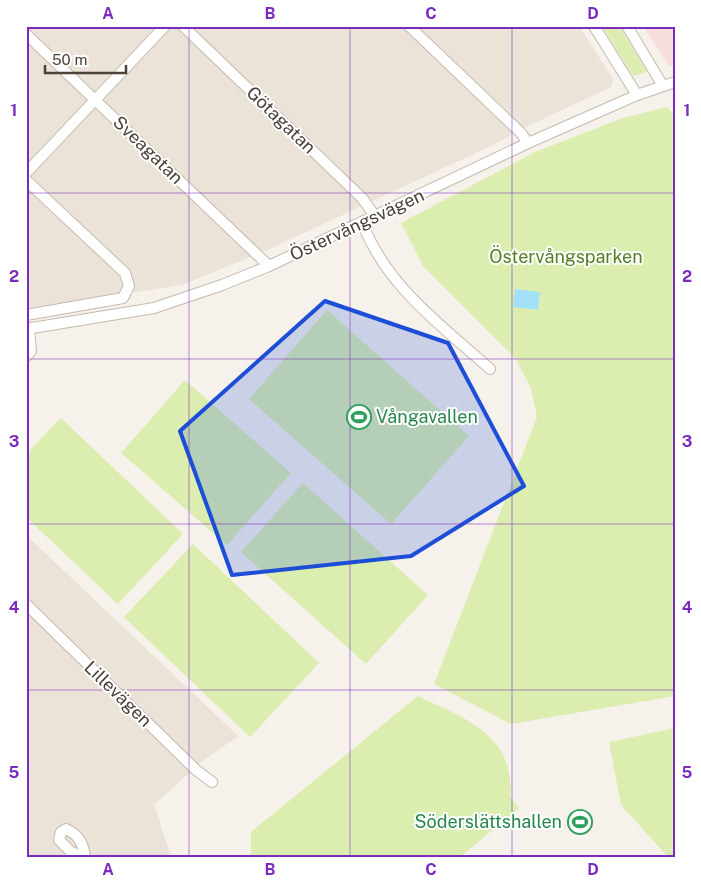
<svg xmlns="http://www.w3.org/2000/svg" width="701" height="883" viewBox="0 0 701 883" font-family="'Public Sans',sans-serif">
  <style>
    .residential { fill: #ebe2d8 }
    .medical { fill: #f8dddd }
    .green { fill: #dbeeaf }
    .water { fill: #a2e1f8 }
    .lines { fill: none; stroke-linecap: round; stroke-linejoin: round }
    .minor-casing { stroke: #c6baae; stroke-width: 12 }
    .minor { stroke: #fff; stroke-width: 10 }
    .marked { fill: #1d4ed8; fill-opacity: 0.2; stroke: #1d4ed8; stroke-width: 4; stroke-linejoin: round }
    .grid { fill: none; stroke: #7b2cbf; stroke-width: 1; stroke-opacity: 0.55 }
    .labels { text-anchor: middle; stroke-width: 4; stroke-linejoin: round; paint-order: stroke }
    .street-label { font-size: 18px; fill: #4c4137; stroke: #fff }
    .park-label { font-size: 18px; fill: #537f22; stroke: #fff }
    .leisure-label { font-size: 18px; fill: #27864d; stroke: #fff; text-anchor: start }
    .neatline { fill: none; stroke: #7b2cbf; stroke-width: 2 }
    .grid-label { font-size: 16px; text-anchor: middle; font-weight: bold; fill: #7b2cbf }
  </style>
  <rect width="100%" height="100%" fill="#f6f1ea"/>
  <g class="residential">
    <polygon points="26,26 579,26 613,79 611,87 530,125 489,147 267,250 182,285 26,309"/>
    <polygon points="26,535 238,736 200,763 154,805 171,857 26,857"/>
  </g>
  <polygon class="medical" points="643,26 675,26 675,65 669,66"/>
  <g class="green">
    <polygon points="602,26 619,26 647,72 633,76"/>
    <polygon points="667,107 675,115 675,696 511,724 434,684 537,417 531,388 515,358 423,266 401,223 535,152 623,118"/>
    <polygon points="327,310 469,436 391,524 249,399"/>
    <polygon points="185,380 291,473 227,545 121,453"/>
    <polygon points="61,418 183,534 118,604 26,517 26,454"/>
    <polygon points="303,483 428,595 366,664 241,552"/>
    <polygon points="193,544 319,663 250,737 124,617"/>
    <path d="M418 696C454 714 501 728 509 773 510 781 512 788 510 796L519 808 460 857H251V832Z"/>
    <polygon points="675,728 675,857 668,857 621,805 609,742"/>
  </g>
  <polygon class="water" points="515,289 540,292 538,310 513,307"/>
  <g class="lines">
    <defs>
      <g id="minor">
        <polyline points="183,26 362,198 375,216"/>
        <polyline points="409,26 521,133 528,143"/>
        <polyline points="594,26 637,95"/>
        <polyline points="627,26 663,86"/>
        <polyline points="26,34 269,266"/>
        <polyline points="26,173 165,26"/>
        <polyline points="26,180 125,273 129,286 123,298 26,315"/>
        <path d="M362 222C386 286 441 325 490 369"/>
        <polyline points="26,329 154,308 222,285 269,266 528,143 637,95 675,82"/>
        <polyline points="26,357 31,351 29,329"/>
        <polyline points="26,604 196,770 212,782"/>
        <path d="M66 829C79 835 83 843 85 857L71 852 59 840 61 832Z"/>
      </g>
    </defs>
    <use href="#minor" class="minor-casing"/>
    <use href="#minor" class="minor"/>
  </g>
  <path class="marked" d="M325 301 448 343 524 486 411 556 232 575 180 431Z"/>
  <path class="grid" d="M189 26V857M350 26V857M512 26V857M26 193H675M26 359H675M26 524H675M26 690H675"/>
  <defs>
    <symbol id="stadium-ring" viewBox="-11 -11 22 22"><circle r="9.5" fill="#fff" stroke="#2e9e5b" stroke-width="1.5"/><path d="M0-5a6.5 5 0 1 0 0 10a6.5 5 0 1 0 0-10ZM-3.5-1.8h7v3.6h-7Z" fill="#2e9e5b"/></symbol>
  </defs>
  <g fill-rule="evenodd">
    <use href="#stadium-ring" x="345" y="403" width="28" height="28"/>
    <use href="#stadium-ring" x="566" y="808" width="28" height="28"/>
  </g>
  <g class="labels">
    <g class="street-label">
      <text transform="translate(281 120) rotate(44)" y="6">Götagatan</text>
      <text transform="translate(148 150) rotate(44)" y="6">Sveagatan</text>
      <text transform="translate(357 225) rotate(-25)" y="6">Östervångsvägen</text>
      <text transform="translate(118 694) rotate(44)" y="6">Lillevägen</text>
    </g>
    <g class="park-label">
      <text x="566" y="263">Östervångsparken</text>
    </g>
    <g class="leisure-label">
      <text x="376" y="423">Vångavallen</text>
      <text x="562" y="828" text-anchor="end">Söderslättshallen</text>
    </g>
  </g>
  <rect width="701" height="883" fill="none" stroke="#ffffff" stroke-width="55"/>
  <path d="M45 65v8h81v-8" fill="none" stroke="#4c4137" stroke-width="2.5"/>
  <text x="52" y="65" font-size="15" fill="#4c4137" stroke="#ffffff" stroke-width="4" paint-order="stroke">50 m</text>
  <rect x="28" y="28" width="646" height="828" class="neatline"/>
  <g class="grid-label">
    <text x="108" y="19">A</text>
    <text x="270" y="19">B</text>
    <text x="431" y="19">C</text>
    <text x="593" y="19">D</text>
    <text x="14" y="116">1</text>
    <text x="687" y="116">1</text>
    <text x="14" y="282">2</text>
    <text x="687" y="282">2</text>
    <text x="14" y="447">3</text>
    <text x="687" y="447">3</text>
    <text x="14" y="613">4</text>
    <text x="687" y="613">4</text>
    <text x="14" y="778">5</text>
    <text x="687" y="778">5</text>
    <text x="108" y="875">A</text>
    <text x="270" y="875">B</text>
    <text x="431" y="875">C</text>
    <text x="593" y="875">D</text>
  </g>
</svg>
